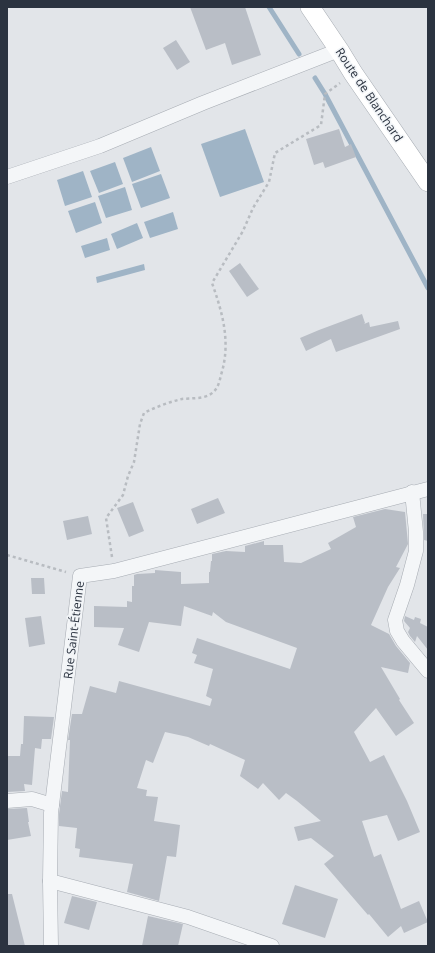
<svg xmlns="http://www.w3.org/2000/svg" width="435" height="953" viewBox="0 0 435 953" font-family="'Open Sans',sans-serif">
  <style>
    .water { fill: #9fb4c6 }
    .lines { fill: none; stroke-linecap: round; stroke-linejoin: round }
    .stream { stroke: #9fb4c6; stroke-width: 5 }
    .building { fill: #b9bec6 }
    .street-casing { stroke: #a7acb3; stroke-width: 15 }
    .secondary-casing { stroke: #a7acb3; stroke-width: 20 }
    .path { stroke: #b8bcc1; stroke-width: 2.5; stroke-dasharray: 3 3; stroke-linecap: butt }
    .street { stroke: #f4f6f8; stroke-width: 14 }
    .secondary { stroke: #fff; stroke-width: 19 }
    .labels { text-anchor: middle; stroke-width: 3; stroke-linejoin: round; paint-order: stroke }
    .street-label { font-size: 12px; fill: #2b3340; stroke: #f1f4f7 }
  </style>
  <rect width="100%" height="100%" fill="#e2e5e9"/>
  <g class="water">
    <polygon points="245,129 264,182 220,197 201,144"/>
    <polygon points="151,147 160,171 132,182 123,158"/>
    <polygon points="115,162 123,184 99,193 90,171"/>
    <polygon points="83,171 92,197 65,206 57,180"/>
    <polygon points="161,174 170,198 141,208 132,184"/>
    <polygon points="125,187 132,210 106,218 98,196"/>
    <polygon points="95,202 102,223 76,233 68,211"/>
    <polygon points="173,212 178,229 150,238 144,222"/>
    <polygon points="137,223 143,238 117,249 111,234"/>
    <polygon points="107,238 110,250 85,258 81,246"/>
    <polygon points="144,264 145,270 97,283 96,277"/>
  </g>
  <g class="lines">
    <g class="stream">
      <polyline points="269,7 299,54"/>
      <polyline points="315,78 325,94 428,288"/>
    </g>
  </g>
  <g class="building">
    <polygon points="190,7 245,7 261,55 232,65 225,43 206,50"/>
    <polygon points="176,40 190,62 177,70 163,48"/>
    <polygon points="339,129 345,147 351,144 356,157 325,168 323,162 314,165 306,139"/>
    <polygon points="240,263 259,289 247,297 229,271"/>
    <polygon points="362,314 365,323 364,324 369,322 370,327 398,321 400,329 336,352 331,339 306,351 300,338 319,330"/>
    <polygon points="218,498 225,513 197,524 191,509"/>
    <polygon points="133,502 144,531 129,537 117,508"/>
    <polygon points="385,509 405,512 408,544 396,567 400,568 388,587 371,625 389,634 396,646 410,663 408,673 381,667 400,699 399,700 414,723 396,736 376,708 354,732 370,762 384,755 407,801 420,832 398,841 387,815 362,821 374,857 381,854 401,909 419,901 428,922 404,933 401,926 388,937 369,914 368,915 324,864 334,856 311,838 298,841 294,827 321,821 297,801 286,793 279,800 263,783 258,789 240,776 245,760 210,744 209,746 188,737 165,732 153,763 146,760 137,788 147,790 146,796 158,797 154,821 180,825 176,857 167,856 159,901 127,892 133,864 79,857 80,849 75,848 77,828 59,826 59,814 62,791 68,792 70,740 68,740 72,714 82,714 90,686 116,693 119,681 210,706 212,699 206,696 213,669 194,663 197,655 192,653 197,638 290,669 297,648 226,622 213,612 212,616 184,606 181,626 149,622 139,652 118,645 124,628 94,627 94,606 127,607 127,601 132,602 132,586 134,586 134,575 137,574 155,573 155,570 181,572 181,584 209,583 209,572 210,572 211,561 212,561 212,554 226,551 245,552 245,546 264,541 264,545 283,545 284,562 301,563 331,549 328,543 356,527 353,517"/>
    <polygon points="423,514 428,514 428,541 424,540"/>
    <polygon points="88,516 92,534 67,540 63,521"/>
    <polygon points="31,578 44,578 45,594 32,594"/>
    <polygon points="41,616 45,644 29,647 25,618"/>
    <polygon points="405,616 414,620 415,617 421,619 420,623 428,627 428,650 417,636 415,642 410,636 408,632 410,628 404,621"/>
    <polygon points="24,716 54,717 51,739 42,739 41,749 35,748 32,785 24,784 25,791 7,792 7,756 20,756 21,744 23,744"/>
    <polygon points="27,808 29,822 28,822 31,836 7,840 7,809"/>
    <polygon points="295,885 338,899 325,938 282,924"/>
    <polygon points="7,894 12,894 25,946 7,946"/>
    <polygon points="72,896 97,902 89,930 64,923"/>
    <polygon points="148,916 183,924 178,946 142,946"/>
  </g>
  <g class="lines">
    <defs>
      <g id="street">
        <polyline points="7,177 100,146 203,103 339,50"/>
        <polyline points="412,492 416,532 416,551 407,585 395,620 397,631 403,641 428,671"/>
        <polyline points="7,801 32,799 52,805"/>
        <polyline points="50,881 188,917 272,946"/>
        <polyline points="51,946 50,881 51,813 80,576 114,571 428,489"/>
      </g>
      <polyline id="secondary" points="310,7 339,50 353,73 428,182"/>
    </defs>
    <use href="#street" class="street-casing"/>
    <use href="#secondary" class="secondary-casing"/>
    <g class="path">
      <polyline points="7,555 66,572"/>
      <path d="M112 557 106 518 123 495 128 476 134 462 140 424 144 413C156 407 169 402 182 399 190 398 202 399 209 395 217 391 219 384 221 375 231 343 223 314 212 283L243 231 253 208 269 182 275 153 321 125 325 94 340 83"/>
    </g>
    <use href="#street" class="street"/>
    <use href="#secondary" class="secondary"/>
  </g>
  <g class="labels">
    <g class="street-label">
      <text transform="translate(369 95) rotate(56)" y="4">Route de Blanchard</text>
      <text transform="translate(74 630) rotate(-83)" y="4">Rue Saint-Étienne</text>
    </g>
  </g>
  <rect width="435" height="953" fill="none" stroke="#2b3340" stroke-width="16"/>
</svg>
